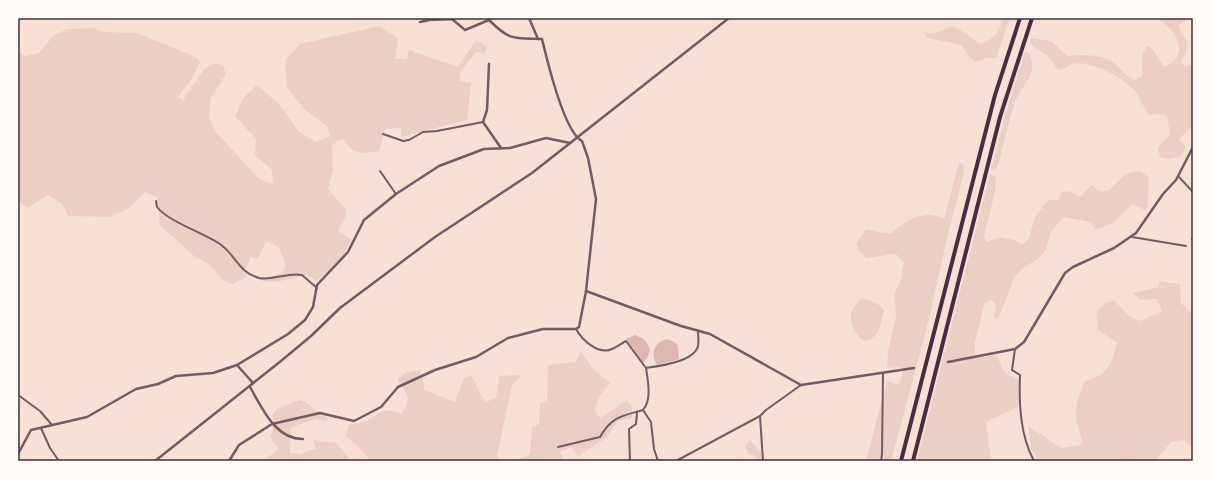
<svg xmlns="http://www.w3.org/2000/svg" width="1211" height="479" viewBox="0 0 1211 479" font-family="'IBM Plex Sans',sans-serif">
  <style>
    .green { fill: #ebcfc5 }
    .water { fill: #dcb8b0 }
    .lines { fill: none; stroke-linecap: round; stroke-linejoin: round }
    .minor { stroke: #755966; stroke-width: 2 }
    .tertiary { stroke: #755966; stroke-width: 2.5 }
    .motorway { stroke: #4a2c40; stroke-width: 4 }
    .neatline { fill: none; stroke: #4a2c40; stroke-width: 1.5 }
  </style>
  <rect width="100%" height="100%" fill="#f7e1d7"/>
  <g class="green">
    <path d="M1003 18H1010L996 58H987L976 62 969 57 962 45 927 38 923 32C933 35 942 31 951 26 963 29 970 39 981 44 995 38 999 32 1003 18Z"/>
    <path d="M1157 18H1193H1188L1179 25 1180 30 1188 44 1185 56 1181 61 1185 67 1193 64V125L1179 139 1186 147 1180 157 1169 159 1160 157 1158 148 1170 134 1167 116 1160 114 1150 115C1143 108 1141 99 1135 91 1126 79 1089 59 1073 64 1068 66 1064 69 1059 70L1056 68C1051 55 1040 52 1030 44L1031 38 1051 41 1067 56C1081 54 1103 54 1114 63 1122 70 1126 77 1136 80L1142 76C1143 65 1138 53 1149 46L1153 50 1164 67C1192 55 1176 30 1157 18Z"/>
    <path d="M379 26 398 38 395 59H407L409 50 458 67 476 40 487 46 485 53 476 52 460 72V81L471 83 467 120 401 137V128L385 129 379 151 366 153 353 151 343 139 338 140 332 146 333 170 328 189 346 210V216L338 231 351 239C346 256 330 271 316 281L306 275C291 279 276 284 260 280L282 273 286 265 279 248 266 241 258 259 251 257 244 272 249 275 233 284 223 280 210 265 194 256 160 225 157 197 145 192 128 209 110 217 68 216 62 204 48 195 27 208 18 200V52L25 56 39 53 53 36 67 29 93 28 105 32 137 33 196 57 200 62 192 78 178 97 183 100 204 69 215 63 223 65 226 74 211 98 209 118 216 132 259 179 273 184 272 170 255 155 256 139 235 116 244 97 257 85 279 104 299 132 316 142 330 136 327 126 304 109 287 87 285 61 300 44Z"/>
    <path d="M1025 52 1030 54C1038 76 1022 84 1015 102 1009 121 1004 142 999 162L997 167 993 170 991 169 1008 106Z"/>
    <path d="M959 162 963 164 964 173 949 230 926 331 891 461H866L887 381 898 385 903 375 901 367 887 368 888 352 896 316 894 295 901 280 904 263 896 254 866 258 860 252 856 243 866 229 882 233H891C906 220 925 209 944 219Z"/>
    <polygon points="1139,171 1149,177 1147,211 1132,204 1113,223 1095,230 1091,222 1063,217 1051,232 1046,250 1040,257 1022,269 1014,277 1004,305 998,318 994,318 996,305 994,301 990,300 984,304 975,343 975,355 980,358 994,355 997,356 1004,372 1019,380 1020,406 986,422 991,461 917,461 990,174 996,177 995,192 984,236 986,242 1000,237 1014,240 1022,245 1029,238 1035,217 1048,200 1058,200 1062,192 1068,191 1080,197 1091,185 1100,191 1108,191 1126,174"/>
    <path d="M1160 281 1180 284 1181 303 1193 315V447L1183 440 1171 442 1155 461H1134L1128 459 1125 461H1040L1031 449 1028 426 1062 448 1083 444C1075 417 1072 408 1085 381 1109 375 1111 364 1117 343L1098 330 1096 313 1105 303 1114 300 1129 316 1140 321 1162 311 1157 299 1140 300 1133 293 1158 287Z"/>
    <path d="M861 299C870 299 879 303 884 310 881 323 878 343 862 340 849 327 846 311 861 299Z"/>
    <polygon points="581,351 594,370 610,383 600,396 594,410 600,418 627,400 632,406 632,418 618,421 606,438 578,456 571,447 560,452 564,461 505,461 519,459 530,454 532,427 539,424 540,404 547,400 548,365 576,362"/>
    <path d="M420 370 423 379 424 390 455 402 464 378 471 376C478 384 478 394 486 402L496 398 499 376 522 375 512 385 497 456 501 461H371L356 444 345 436 349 425C354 424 361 423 365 421 382 413 382 406 401 414 413 399 407 393 397 380L405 373Z"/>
    <path d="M299 400C311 402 316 414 328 418L327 421 316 419 291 427 290 453 303 454V452L316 449 313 440 336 443 351 461H263L279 449 270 437 273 432V414L277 409Z"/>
    <polygon points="750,440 767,461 757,461 754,455 749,455 745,446"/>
  </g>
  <g class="water">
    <path d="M635 335 644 339C652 348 651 354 643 363L626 339Z"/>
    <path d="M667 339 675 342 678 346 679 359 657 365C650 354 654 342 667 339Z"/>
  </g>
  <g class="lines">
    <g class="minor">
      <polyline points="383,134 403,141 409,140 423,132 437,131 483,122"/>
      <polyline points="380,171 396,194"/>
      <polyline points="1178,176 1193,192"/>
      <path d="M156 201 157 207C169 222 202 232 220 244 235 254 238 272 259 278 272 281 288 272 302 275L317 288"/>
      <polyline points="1132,237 1186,246"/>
      <polyline points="1192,239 1193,239"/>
      <path d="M576 329C582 340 598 355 612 349 617 347 622 343 626 341L646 368C659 366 694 362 698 346 699 342 698 335 698 330"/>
      <path d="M1015 349 1012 370 1020 375C1019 404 1020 435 1034 461"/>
      <polyline points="18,395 40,411 52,425"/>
      <polyline points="643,410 651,422 654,449 658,461"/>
      <polyline points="41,428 50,448 59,461"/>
      <path d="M558 447 600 437C612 416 622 416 643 410 652 400 648 381 646 368"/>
      <polyline points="630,461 629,429 636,424 637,412"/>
      <polyline points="676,461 760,416"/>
      <polyline points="763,461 760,416 766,410 801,385"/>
      <polyline points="881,461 882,454 883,373"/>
    </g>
    <g class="tertiary">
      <polyline points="529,18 538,39"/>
      <polyline points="489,64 487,110 483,122 501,148"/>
      <polyline points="586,291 681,326 710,334 801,385 914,368"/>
      <polyline points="948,362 1015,349 1024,342 1065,273 1073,267 1114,248 1136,233 1163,194 1176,180 1193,147"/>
      <polyline points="237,365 253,383"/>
      <path d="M250 387C262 408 275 439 303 439"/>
      <polyline points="18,454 31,430 87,417 136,389 158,384 176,376 213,373 237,365 288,334 305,320 313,307 317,285 348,252 364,220 396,194 439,166 484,149 510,148 546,138 570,143"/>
      <polyline points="155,461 281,361 311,336 340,308 435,237 532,173 729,18"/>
      <path d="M229 461 239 445 272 424 320 413 354 421 381 407 398 387 435 370 476 357 508 338 543 329H576L579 327 586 291 596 199 588 158 582 141C564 132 547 60 542 39 513 38 510 41 489 20L465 30 452 19 429 20 420 22"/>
    </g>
    <g class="motorway">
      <polyline points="901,461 995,95 1020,18"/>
      <polyline points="913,461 1000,117 1032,18"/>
    </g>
  </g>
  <rect width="1211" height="479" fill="none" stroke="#fffaf5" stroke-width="38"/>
  <rect x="19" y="19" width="1173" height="441" class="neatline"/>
</svg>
